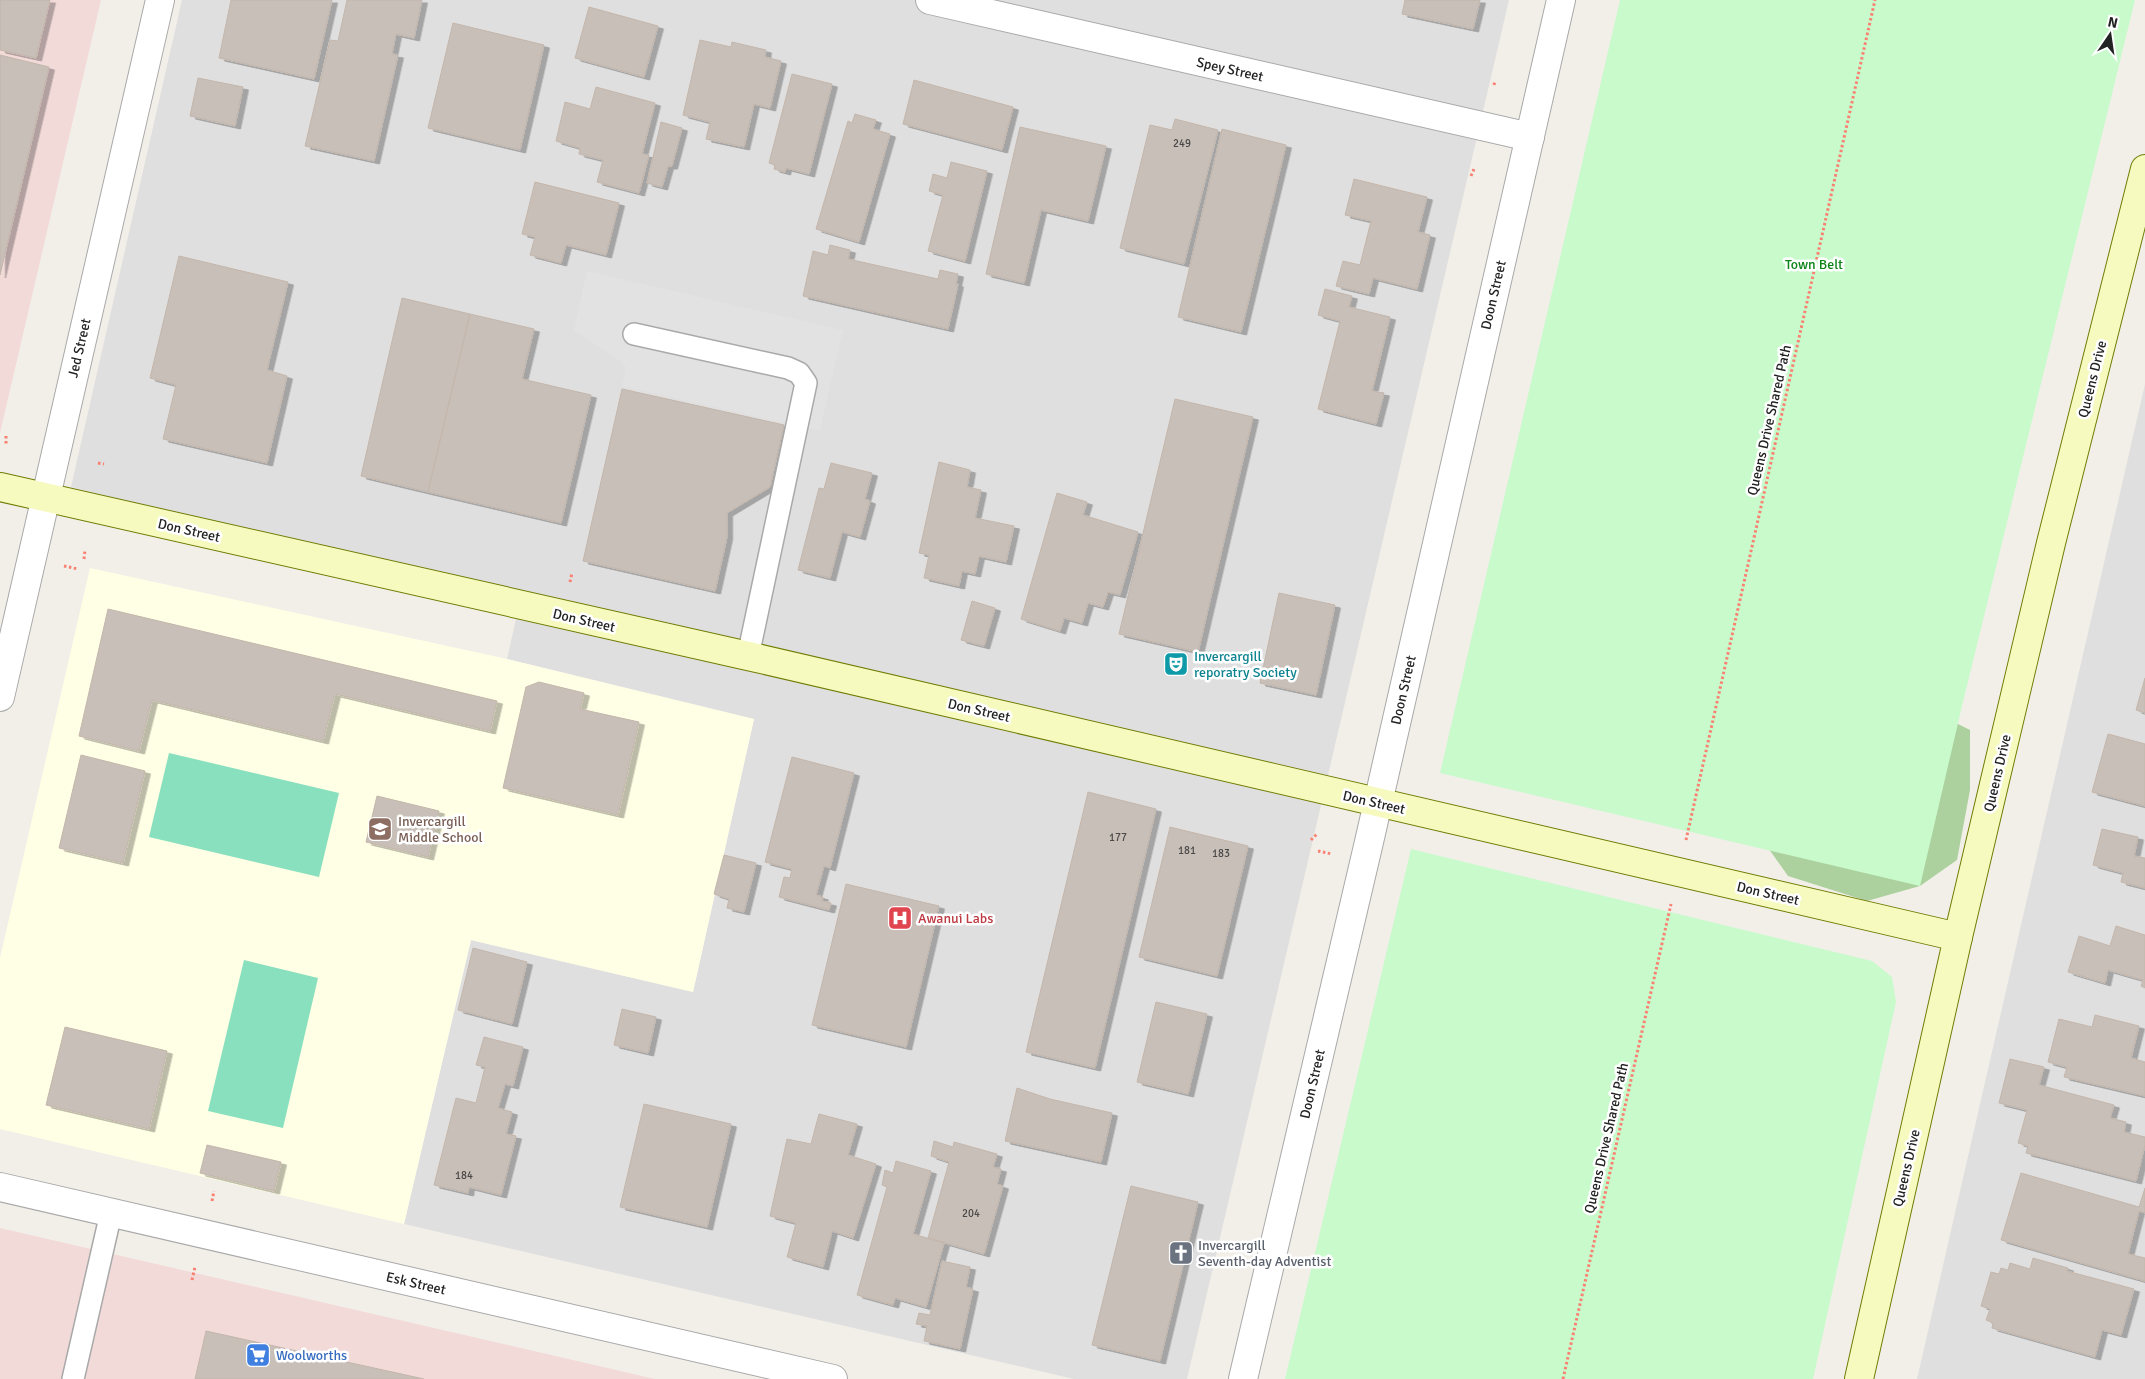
<svg xmlns="http://www.w3.org/2000/svg" width="2145" height="1379" viewBox="0 0 2145 1379" font-family="Signika,sans-serif">
  <style>
    .residential { fill: #e0dfdf }
    .commercial { fill: #f2dad9 }
    .education { fill: #ffffe5 }
    .forest { fill: #add19e }
    .park { fill: #c8facc }
    .pitch { fill: #88e0be }
    .parking { fill: #e2e2e2 }
    .building { fill: #c7bfb8; stroke: #c4b6ab; filter: url(#shadow) }
    .lines { fill: none; stroke-linecap: round; stroke-linejoin: round }
    .lane-casing { stroke: #a9a9a9; stroke-width: 24 }
    .street-casing { stroke: #a9a9a9; stroke-width: 30 }
    .secondary-casing { stroke: #707d05; stroke-width: 30 }
    .path { stroke: #fa8072; stroke-width: 3; stroke-dasharray: 2.5 2.5; stroke-linecap: butt }
    .lane { stroke: #fff; stroke-width: 21 }
    .street { stroke: #fff; stroke-width: 28 }
    .secondary { stroke: #f7fabf; stroke-width: 28 }
    .labels { text-anchor: middle; stroke-width: 5; stroke-linejoin: round; paint-order: stroke }
    .number-label { font-size: 11px; fill: #4b4948 }
    .street-label { font-size: 14px; fill: #222; stroke: #fff }
    .park-label { font-size: 14px; fill: #0c8416; stroke: #fff }
    .culture-label { font-size: 14px; fill: #0d838f; stroke: #fff; text-anchor: start }
    .education-label { font-size: 14px; fill: #785e54; stroke: #fff; text-anchor: start }
    .health-label { font-size: 14px; fill: #be3a42; stroke: #fff; text-anchor: start }
    .worship-label { font-size: 14px; fill: #5b616d; stroke: #fff; text-anchor: start }
    .shop-label { font-size: 14px; fill: #366cbe; stroke: #fff; text-anchor: start }
  </style>
  <defs>
    <filter id="shadow"><feDropShadow dx="5.5" dy="3" stdDeviation="0" flood-color="#0004"/></filter>
  </defs>
  <rect width="100%" height="100%" fill="#f2efe9"/>
  <g class="residential">
    <polygon points="182,0 1509,0 1187,1379 1074,1379 404,1224 471,940 693,992 754,719 507,659 521,597 71,487"/>
    <polygon points="2145,384 2145,1379 1917,1379"/>
  </g>
  <g class="commercial">
    <polygon points="0,0 101,0 0,433"/>
    <polygon points="0,1228 655,1379 0,1379"/>
  </g>
  <polygon class="education" points="90,568 507,659 754,719 693,992 471,940 404,1224 0,1129 0,958"/>
  <polygon class="forest" points="1906,698 1970,730 1970,790 1957,860 1920,886 1867,901 1788,876 1752,825"/>
  <g class="park">
    <polygon points="1620,0 2135,0 1962,706 1920,886 1440,773"/>
    <polygon points="1411,849 1872,961 1892,977 1896,1002 1813,1379 1285,1379"/>
  </g>
  <g class="pitch">
    <polygon points="169,753 339,793 319,877 149,837"/>
    <polygon points="244,960 318,978 283,1128 208,1111"/>
  </g>
  <polygon class="parking" points="587,271 843,330 820,431 622,386 626,368 622,362 574,330"/>
  <g class="building">
    <polygon points="0,0 50,0 36,58 0,50"/>
    <polygon points="231,0 332,0 314,79 219,58"/>
    <polygon points="347,0 422,0 414,38 396,34 392,54 398,55 374,161 305,146 330,40 338,41"/>
    <polygon points="1405,0 1480,0 1473,29 1402,14"/>
    <polygon points="589,7 658,26 644,77 575,58"/>
    <polygon points="453,23 544,45 520,150 428,128"/>
    <polygon points="700,40 731,47 732,42 766,50 765,57 781,61 770,108 754,104 744,147 706,139 710,122 683,115"/>
    <polygon points="0,55 49,67 0,275"/>
    <polygon points="792,74 832,84 809,174 786,168 785,172 774,169 775,165 769,163"/>
    <polygon points="198,78 243,87 235,126 190,116"/>
    <polygon points="914,80 1013,107 1002,150 903,124"/>
    <polygon points="596,87 655,103 642,154 649,155 639,193 597,182 603,160 579,154 580,148 556,141 565,102 590,109"/>
    <polygon points="855,114 876,120 873,129 890,134 859,242 816,229 848,121 852,123"/>
    <polygon points="1175,119 1218,130 1184,264 1120,248 1150,125 1172,130"/>
    <polygon points="661,122 682,128 672,166 668,166 662,187 647,183"/>
    <polygon points="1020,127 1106,146 1088,221 1041,210 1024,283 986,274"/>
    <polygon points="1222,129 1286,145 1241,332 1178,317"/>
    <polygon points="951,162 987,171 965,261 928,251 943,195 929,191 933,174 947,178"/>
    <polygon points="1354,179 1427,197 1418,232 1430,235 1417,289 1373,278 1369,294 1336,286 1343,261 1360,265 1371,221 1345,215"/>
    <polygon points="535,182 619,203 606,255 566,245 561,263 530,255 535,237 522,234"/>
    <polygon points="830,245 850,250 848,259 938,279 940,270 958,274 956,284 958,284 948,329 803,296 813,251 828,255"/>
    <polygon points="179,256 288,282 267,370 287,376 267,463 163,439 176,385 150,378"/>
    <polygon points="1325,289 1352,296 1349,307 1390,317 1372,391 1384,393 1376,424 1318,409 1340,321 1318,315"/>
    <polygon points="402,298 470,314 428,492 361,476"/>
    <polygon points="470,314 534,329 522,379 591,395 561,523 428,492"/>
    <polygon points="622,389 784,425 770,487 727,513 727,537 715,591 583,561"/>
    <polygon points="1175,399 1253,417 1198,652 1119,634"/>
    <polygon points="939,462 970,470 967,487 981,490 975,518 1014,526 1006,562 979,556 975,574 962,571 959,586 924,578 929,555 919,553"/>
    <polygon points="831,463 872,473 865,499 870,501 860,537 842,532 830,578 798,570 819,488 824,489"/>
    <polygon points="1057,493 1087,502 1083,515 1138,532 1120,595 1108,592 1103,607 1088,603 1082,623 1064,618 1060,631 1021,619"/>
    <polygon points="1279,593 1335,605 1316,695 1260,683"/>
    <polygon points="972,601 995,608 984,646 961,640"/>
    <polygon points="108,609 497,701 490,731 335,694 323,741 152,700 139,751 79,736"/>
    <polygon points="2145,678 2145,713 2136,710"/>
    <polygon points="539,682 584,693 580,709 639,722 618,815 503,788 526,687"/>
    <polygon points="2108,734 2145,744 2145,806 2092,792"/>
    <polygon points="81,755 145,771 123,863 59,848"/>
    <polygon points="792,757 854,773 830,868 824,866 816,895 823,897 822,901 831,903 829,910 779,897 784,877 790,878 792,869 765,862"/>
    <polygon points="1088,792 1156,809 1095,1068 1026,1052"/>
    <polygon points="377,796 439,811 428,857 366,842"/>
    <polygon points="1170,827 1248,846 1217,976 1139,957"/>
    <polygon points="2102,829 2138,837 2134,856 2145,858 2145,888 2121,882 2123,873 2093,865"/>
    <polygon points="724,855 756,863 744,912 727,908 729,899 714,894"/>
    <polygon points="846,884 939,906 906,1047 812,1025"/>
    <polygon points="2116,926 2145,935 2145,988 2141,986 2143,980 2108,970 2105,983 2068,972 2079,936 2110,946"/>
    <polygon points="473,948 527,962 512,1024 458,1010"/>
    <polygon points="1156,1002 1207,1014 1188,1094 1137,1082"/>
    <polygon points="622,1009 656,1017 648,1053 614,1045"/>
    <polygon points="2095,1015 2139,1026 2131,1058 2145,1062 2145,1096 2064,1077 2067,1067 2048,1062 2059,1019 2092,1027"/>
    <polygon points="65,1027 167,1051 149,1129 46,1105"/>
    <polygon points="484,1037 523,1047 513,1086 505,1084 498,1108 512,1112 506,1134 516,1136 501,1195 469,1187 468,1193 434,1185 456,1098 476,1103 485,1067 476,1065"/>
    <polygon points="2010,1059 2044,1067 2039,1085 2114,1105 2110,1118 2126,1122 2124,1132 2145,1137 2145,1145 2136,1181 2026,1153 2028,1146 2018,1143 2027,1110 1999,1103"/>
    <polygon points="1017,1088 1050,1099 1112,1113 1101,1162 1005,1141"/>
    <polygon points="644,1104 731,1124 707,1227 620,1207"/>
    <polygon points="819,1114 857,1124 848,1155 876,1164 853,1238 832,1231 823,1267 787,1257 796,1223 770,1216 787,1139 811,1144"/>
    <polygon points="934,1141 953,1147 954,1142 997,1154 993,1167 1001,1169 997,1184 1003,1186 984,1254 928,1238 949,1162 931,1156"/>
    <polygon points="207,1145 281,1162 274,1191 200,1173"/>
    <polygon points="896,1161 931,1171 913,1234 944,1243 926,1307 895,1298 893,1305 857,1295 887,1187 882,1185 885,1170 893,1173"/>
    <polygon points="2021,1173 2139,1207 2145,1188 2145,1213 2139,1211 2128,1254 2145,1258 2145,1281 2001,1240"/>
    <polygon points="1131,1186 1198,1202 1160,1361 1092,1345"/>
    <polygon points="2033,1258 2068,1268 2067,1271 2134,1289 2121,1335 2102,1330 2095,1357 1992,1328 1993,1323 1986,1320 1990,1309 1981,1306 1991,1272 1999,1274 2001,1268 2008,1270 2010,1263 2030,1269"/>
    <polygon points="942,1261 970,1267 966,1287 973,1289 960,1349 924,1341 927,1326 916,1324 919,1313 930,1315"/>
    <polygon points="206,1331 424,1379 195,1379"/>
  </g>
  <g class="lines">
    <defs>
      <g id="lane">
        <polyline points="634,334 788,368 799,373 806,383 748,656"/>
        <polyline points="73,1379 111,1213"/>
      </g>
      <g id="street">
        <polyline points="930,0 1530,137"/>
        <polyline points="0,697 160,0"/>
        <polyline points="0,1187 833,1379"/>
        <polyline points="1243,1379 1369,842 1561,0"/>
      </g>
      <g id="secondary">
        <polyline points="0,487 748,656 1958,937"/>
        <polyline points="1859,1379 1958,937 2051,543 2145,169"/>
      </g>
    </defs>
    <use href="#lane" class="lane-casing"/>
    <use href="#street" class="street-casing"/>
    <use href="#secondary" class="secondary-casing"/>
    <g class="path">
      <polyline points="1494,85 1495,81"/>
      <polyline points="1471,176 1474,169"/>
      <polyline points="6,436 6,444"/>
      <polyline points="98,463 104,464"/>
      <polyline points="84,559 85,550"/>
      <polyline points="64,566 78,569"/>
      <polyline points="570,582 572,573"/>
      <polyline points="1311,840 1318,833"/>
      <polyline points="1686,840 1875,0"/>
      <polyline points="1318,851 1332,854"/>
      <polyline points="212,1201 214,1191"/>
      <polyline points="192,1280 195,1267"/>
      <polyline points="1563,1379 1671,904"/>
    </g>
    <use href="#lane" class="lane"/>
    <use href="#street" class="street"/>
    <use href="#secondary" class="secondary"/>
  </g>
  <defs>
    <symbol id="theatre-square" viewBox="-11 -11 22 22"><rect x="-9" y="-9" width="18" height="18" rx="4" fill="#0f9aa8" stroke="#fff"/><path d="M-5-5.5Q0-4 5-5.5V0Q5 5 0 6Q-5 5-5 0ZM-3.3-2.5H-1v1.5H-3.3ZM1-2.5H3.3v1.5H1ZM-2.8 1Q0 5.5 2.8 1Z" fill="#fff"/></symbol>
    <symbol id="school-square" viewBox="-11 -11 22 22"><rect x="-9" y="-9" width="18" height="18" rx="4" fill="#8d6e63" stroke="#fff"/><path d="M0-5L7-2L0 1L-7-2ZM-4 1L0 2.5L4 1V4Q0 6-4 4Z" fill="#fff"/></symbol>
    <symbol id="hospital-square" viewBox="-11 -11 22 22"><rect x="-9" y="-9" width="18" height="18" rx="4" fill="#e0444e" stroke="#fff"/><path d="M-5-5h3v3.5h4V-5h3V5h-3V1.5h-4V5h-3Z" fill="#fff"/></symbol>
    <symbol id="church-square" viewBox="-11 -11 22 22"><rect x="-9" y="-9" width="18" height="18" rx="4" fill="#6b7280" stroke="#fff"/><path d="M-1.2-6h2.4v3.5h3.3v2.4h-3.3V6h-2.4V-.1h-3.3v-2.4h3.3Z" fill="#fff"/></symbol>
    <symbol id="supermarket-square" viewBox="-11 -11 22 22"><rect x="-9" y="-9" width="18" height="18" rx="4" fill="#3f7fe0" stroke="#fff"/><path d="M-6-5.5h2.5l.6 2H6L4.5 2H-2.5L-4.4-4H-6ZM-1.5 3.2a1.3 1.3 0 1 0 .1 0ZM3 3.2a1.3 1.3 0 1 0 .1 0Z" fill="#fff"/></symbol>
  </defs>
  <g fill-rule="evenodd">
    <use href="#theatre-square" x="1162" y="650" width="28" height="28"/>
    <use href="#school-square" x="366" y="815" width="28" height="28"/>
    <use href="#hospital-square" x="886" y="904" width="28" height="28"/>
    <use href="#church-square" x="1167" y="1239" width="28" height="28"/>
    <use href="#supermarket-square" x="244" y="1341" width="28" height="28"/>
  </g>
  <g class="labels">
    <g class="number-label">
      <text x="1182" y="147">249</text>
      <text x="1118" y="841">177</text>
      <text x="1187" y="854">181</text>
      <text x="1221" y="857">183</text>
      <text x="464" y="1179">184</text>
      <text x="971" y="1217">204</text>
    </g>
    <g class="street-label">
      <text transform="translate(1230 69) rotate(13)" y="5">Spey Street</text>
      <text transform="translate(1493 295) rotate(-77)" y="5">Doon Street</text>
      <text transform="translate(79 348) rotate(-77)" y="5">Jed Street</text>
      <text transform="translate(2092 379) rotate(-76)" y="5">Queens Drive</text>
      <text transform="translate(1769 420) rotate(-77)" y="5">Queens Drive Shared Path</text>
      <text transform="translate(189 530) rotate(13)" y="5">Don Street</text>
      <text transform="translate(584 620) rotate(13)" y="5">Don Street</text>
      <text transform="translate(1403 690) rotate(-77)" y="5">Doon Street</text>
      <text transform="translate(979 710) rotate(13)" y="5">Don Street</text>
      <text transform="translate(1997 773) rotate(-77)" y="5">Queens Drive</text>
      <text transform="translate(1374 802) rotate(13)" y="5">Don Street</text>
      <text transform="translate(1768 893) rotate(13)" y="5">Don Street</text>
      <text transform="translate(1312 1084) rotate(-77)" y="5">Doon Street</text>
      <text transform="translate(1606 1138) rotate(-77)" y="5">Queens Drive Shared Path</text>
      <text transform="translate(1906 1168) rotate(-77)" y="5">Queens Drive</text>
      <text transform="translate(416 1283) rotate(13)" y="5">Esk Street</text>
    </g>
    <g class="park-label">
      <text x="1814" y="269">Town Belt</text>
    </g>
    <g class="culture-label">
      <text x="1194" y="661">Invercargill<tspan x="1194" dy="16">reporatry Society</tspan></text>
    </g>
    <g class="education-label">
      <text x="398" y="826">Invercargill<tspan x="398" dy="16">Middle School</tspan></text>
    </g>
    <g class="health-label">
      <text x="918" y="923">Awanui Labs</text>
    </g>
    <g class="worship-label">
      <text x="1198" y="1250">Invercargill<tspan x="1198" dy="16">Seventh-day Adventist</tspan></text>
    </g>
    <g class="shop-label">
      <text x="276" y="1360">Woolworths</text>
    </g>
  </g>
  <g transform="translate(2110 35) rotate(13)" stroke="#ffffff" stroke-width="4" paint-order="stroke">
  <path d="M0-4L9 19L0 12L-9 19Z" fill="#222222"/>
  <text y="-8" font-size="14" font-weight="bold" text-anchor="middle" fill="#222222">N</text>
  </g>
</svg>
